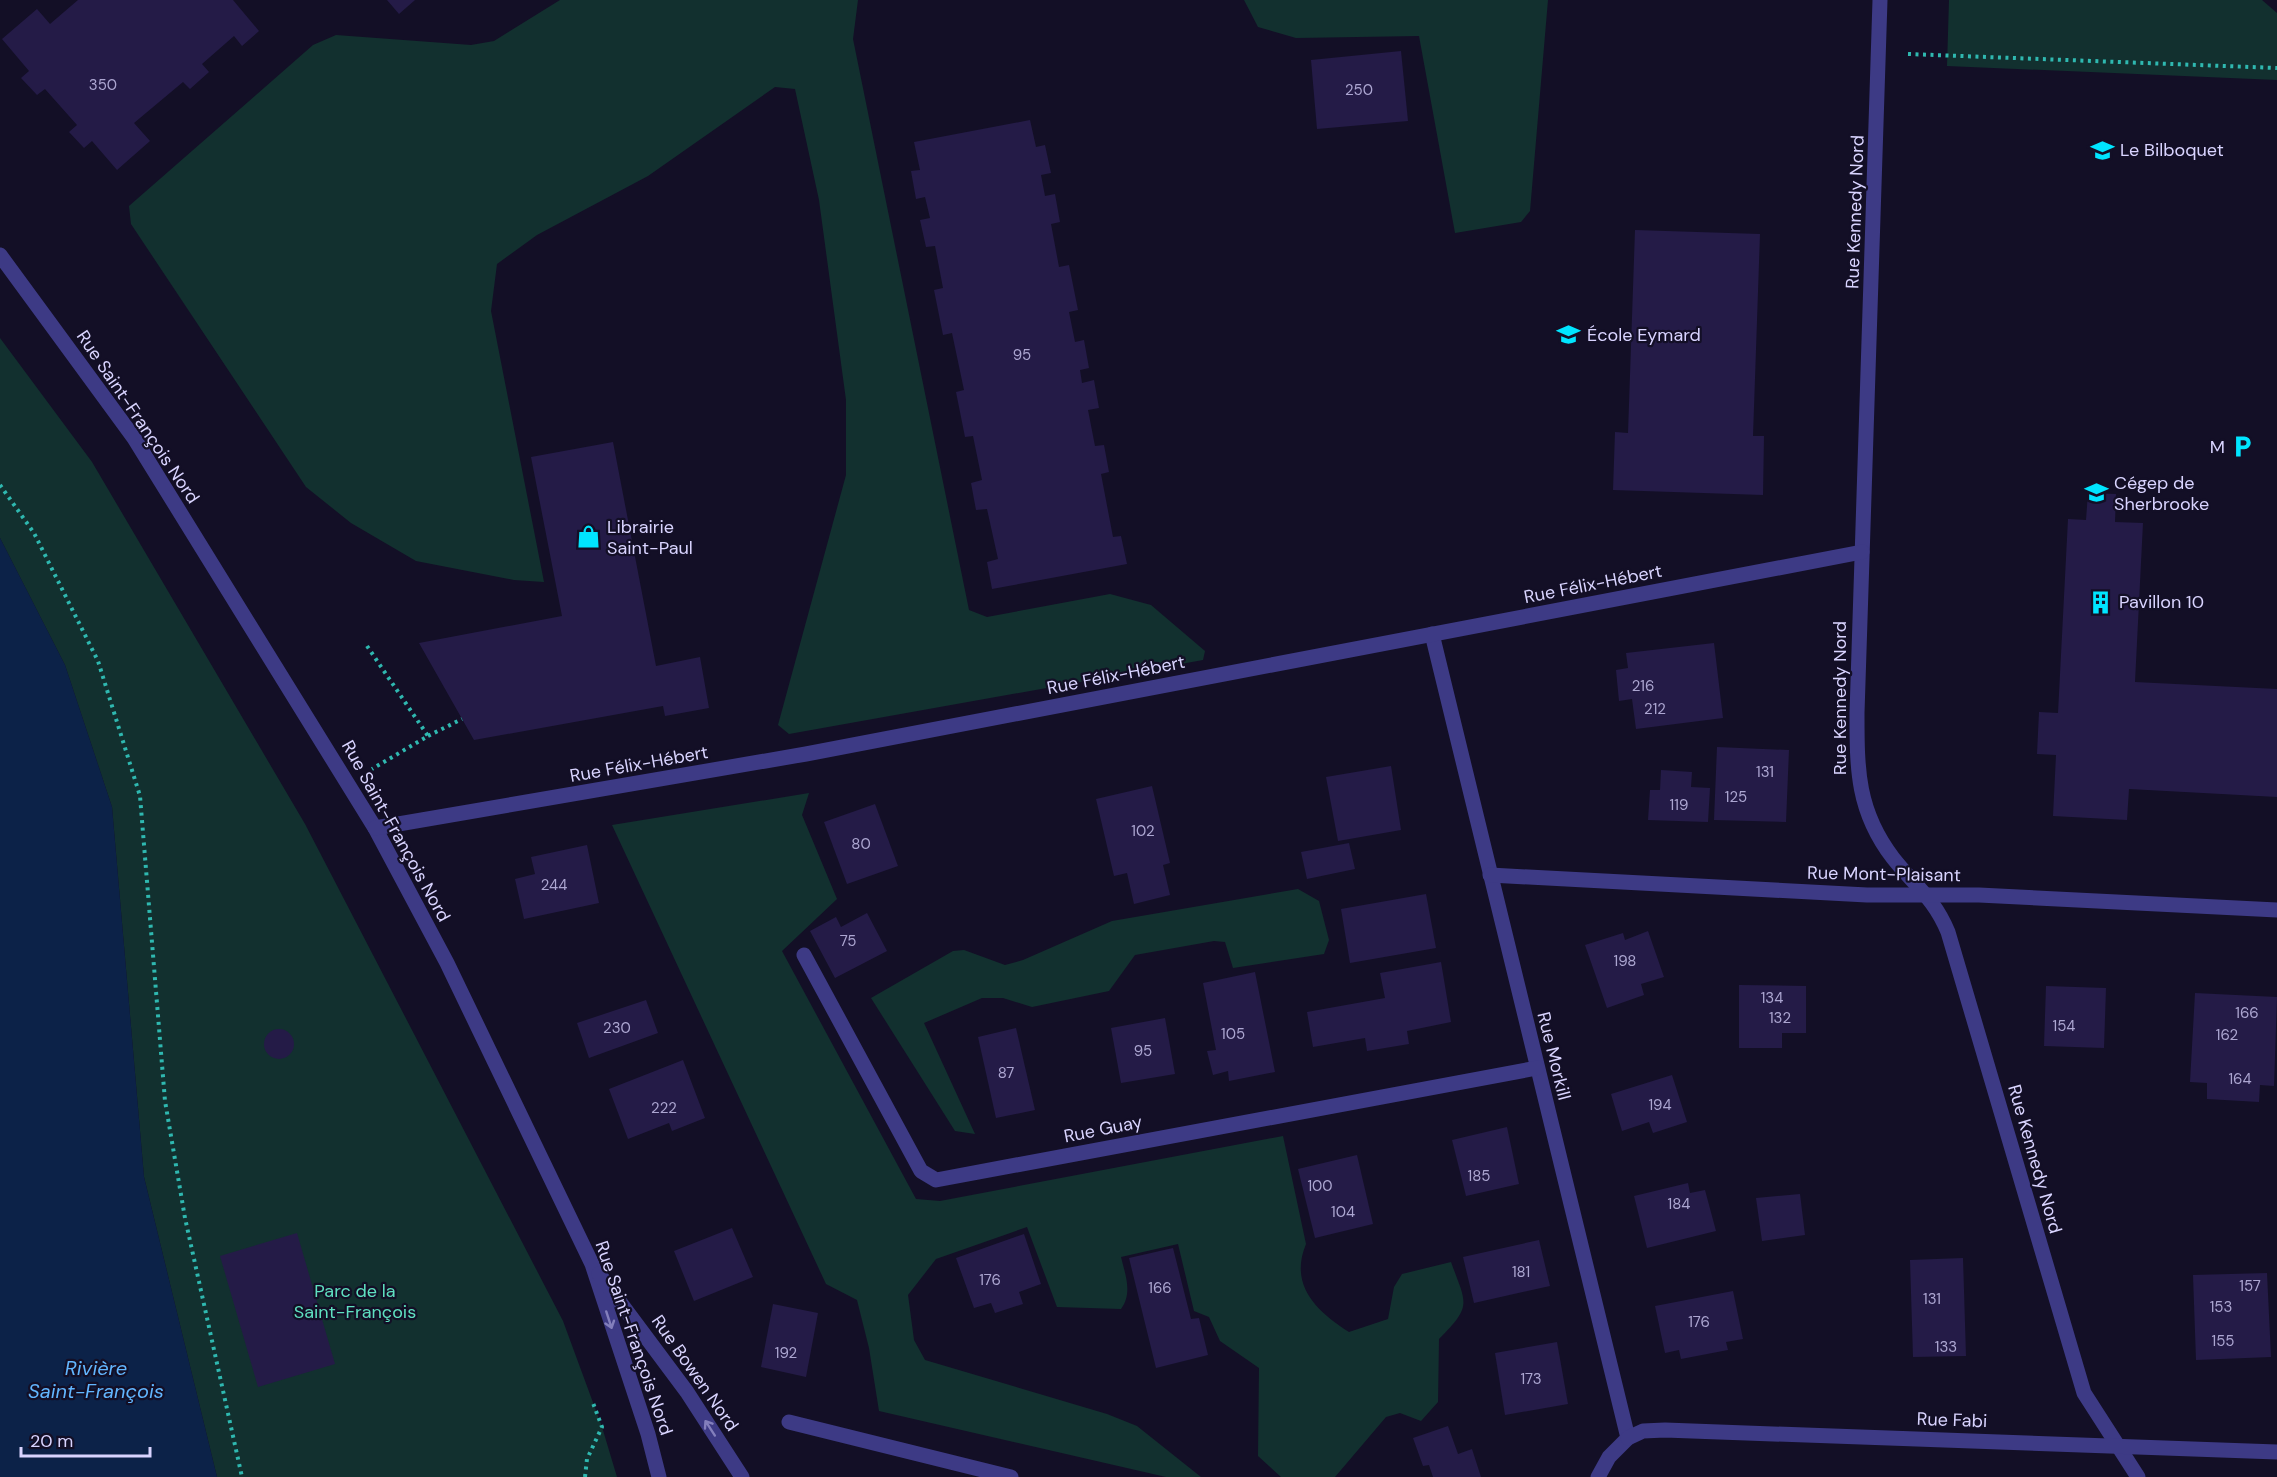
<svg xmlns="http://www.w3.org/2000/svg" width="2277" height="1477" viewBox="0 0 2277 1477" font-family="'DM Sans',sans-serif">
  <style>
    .green { fill: #12302f }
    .water { fill: #0c2248 }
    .building { fill: #241b47 }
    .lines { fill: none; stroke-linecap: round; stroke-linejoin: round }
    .path { stroke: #2fb8b0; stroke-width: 4; stroke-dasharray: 3 4.5; stroke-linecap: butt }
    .minor { stroke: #3d3a85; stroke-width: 15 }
    .oneway { stroke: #837fbc }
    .labels { text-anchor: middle; stroke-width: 4.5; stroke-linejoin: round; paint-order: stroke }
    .number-label { font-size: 15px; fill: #aca6d1 }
    .poi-label { font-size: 18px; fill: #d9d4ff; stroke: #130f26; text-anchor: start }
    .street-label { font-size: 18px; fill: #d9d4ff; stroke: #130f26 }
    .park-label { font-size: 18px; fill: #5fe0c0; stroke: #130f26 }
    .water-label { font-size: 20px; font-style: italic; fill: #62b6ff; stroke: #130f26 }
  </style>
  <rect width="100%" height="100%" fill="#130f26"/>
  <g class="green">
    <polygon points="560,0 858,0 853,39 969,610 987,617 1110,594 1151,605 1205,651 1203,660 789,734 778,725 846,475 846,400 819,200 795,89 775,87 648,176 537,235 497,264 491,311 544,582 514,580 416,561 351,523 306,487 131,224 129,206 313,45 336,35 471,45 494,41"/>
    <polygon points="1244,0 1548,0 1530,211 1521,222 1455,233 1419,36 1296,38 1258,27"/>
    <polygon points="1949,0 2262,0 2277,13 2277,80 1947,66"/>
    <polygon points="0,338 92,462 305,824 563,1321 602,1427 617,1477 217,1477 144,1177 112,807 65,665 0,538"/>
    <path d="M809 793 802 815 837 899 782 951 916 1199 940 1201 1283 1136 1306 1244C1289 1285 1316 1311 1349 1332L1388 1319 1394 1287 1402 1274 1451 1262C1466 1304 1473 1305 1439 1339L1438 1402 1421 1421 1400 1413 1386 1417 1335 1477H1281L1258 1456 1259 1368 1220 1341 1209 1317 1194 1311 1178 1244 1121 1257C1125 1274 1133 1293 1121 1309L1057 1307 1027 1227 936 1259 908 1295 914 1340 925 1360 1107 1414 1137 1426 1201 1477H1166L879 1411 869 1348 857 1300 826 1284 612 825Z"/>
    <polygon points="1298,889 1319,901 1329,940 1324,954 1233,968 1225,942 1214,941 1135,955 1109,991 1032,1007 1003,998 982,998 924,1023 975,1134 955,1131 871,998 953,951 964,950 1005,965 1023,960 1112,921"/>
  </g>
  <polygon class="water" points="0,538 65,665 112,807 144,1177 217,1477 0,1477"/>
  <g class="building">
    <polygon points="78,0 233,0 259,31 242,46 234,36 202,64 209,72 190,89 183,82 134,123 150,141 117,170 92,141 84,148 69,132 77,125 45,89 37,95 21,78 29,71 2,39 37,9 50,24"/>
    <polygon points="387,0 415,0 399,14"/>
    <polygon points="1401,51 1408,121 1317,129 1311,60"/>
    <polygon points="1030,120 1036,147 1045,145 1051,173 1041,175 1045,196 1055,194 1060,222 1051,224 1059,267 1069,265 1078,310 1069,312 1075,342 1084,340 1089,368 1080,370 1082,383 1094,380 1099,408 1088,410 1095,446 1104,445 1109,472 1101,474 1113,537 1121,536 1127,564 992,589 987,562 998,559 987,509 976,510 971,483 982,480 973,436 965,437 956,392 964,390 952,333 943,335 934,290 943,288 935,246 926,247 920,220 930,218 925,197 916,199 911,171 920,170 914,142"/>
    <polygon points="1635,230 1760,234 1753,436 1764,436 1763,495 1613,490 1615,432 1628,433"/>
    <polygon points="613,442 656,666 700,657 709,708 665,716 663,706 474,740 419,643 562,616 531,457"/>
    <polygon points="2088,493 2116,494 2115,522 2143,523 2135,682 2277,689 2277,797 2129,789 2127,820 2053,816 2056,755 2037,754 2039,712 2058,713 2068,519 2086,520"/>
    <polygon points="1714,643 1723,718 1636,729 1632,699 1619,701 1616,670 1628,668 1626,653"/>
    <polygon points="1717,747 1789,750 1786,822 1714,820"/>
    <polygon points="1391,766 1401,830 1338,841 1326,777"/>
    <polygon points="1661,770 1692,772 1691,787 1710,788 1708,822 1648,820 1650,790 1660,790"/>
    <polygon points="1152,786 1170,863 1163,865 1170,895 1134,904 1127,873 1114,876 1096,799"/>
    <polygon points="875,804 898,866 847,884 824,822"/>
    <polygon points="1349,843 1355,869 1307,879 1301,852"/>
    <polygon points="587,845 599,903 524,919 515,879 535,874 531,857"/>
    <polygon points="1426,894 1436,948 1350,963 1341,909"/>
    <polygon points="867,913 887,951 835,978 810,931 836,917 841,927"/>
    <polygon points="1648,931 1664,977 1641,984 1644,995 1607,1008 1585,945 1623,933 1625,940"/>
    <polygon points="1441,962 1451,1022 1407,1031 1409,1044 1367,1051 1365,1038 1313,1047 1307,1012 1385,998 1380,973"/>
    <polygon points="1255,972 1275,1072 1229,1081 1228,1071 1213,1075 1207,1051 1216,1050 1203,983"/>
    <polygon points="1739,985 1806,986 1806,1033 1782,1033 1782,1048 1739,1048"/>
    <polygon points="2046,986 2106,988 2104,1048 2044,1046"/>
    <polygon points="2195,993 2277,997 2274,1086 2260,1085 2259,1102 2207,1099 2207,1083 2190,1082"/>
    <polygon points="646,1000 658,1033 589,1058 577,1023"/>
    <polygon points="1165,1018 1175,1074 1121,1083 1111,1028"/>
    <polygon points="1016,1028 1035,1110 996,1118 978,1037"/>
    <circle cx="279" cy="1044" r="15"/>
    <polygon points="683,1060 705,1118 672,1131 669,1123 628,1139 609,1089"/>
    <polygon points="1672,1075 1687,1122 1653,1133 1649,1122 1622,1131 1611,1094"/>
    <polygon points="1507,1127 1519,1184 1466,1196 1452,1140"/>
    <polygon points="1357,1155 1373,1224 1315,1238 1298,1169"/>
    <polygon points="1688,1183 1690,1193 1705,1190 1716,1231 1647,1248 1634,1196"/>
    <polygon points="1800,1194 1805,1235 1762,1241 1756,1198"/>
    <polygon points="732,1228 753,1277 694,1301 674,1251"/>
    <polygon points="297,1233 335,1364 258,1387 220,1256"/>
    <polygon points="1024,1234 1041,1284 1019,1292 1023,1304 995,1313 991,1303 974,1308 956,1258"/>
    <polygon points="1539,1240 1550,1286 1474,1303 1463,1257"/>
    <polygon points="1173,1248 1191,1319 1199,1318 1208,1355 1156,1368 1129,1258"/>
    <polygon points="1963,1258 1966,1356 1913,1357 1910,1260"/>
    <polygon points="2267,1273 2271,1357 2196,1360 2193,1275"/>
    <polygon points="1733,1291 1743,1339 1726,1342 1728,1350 1681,1359 1679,1350 1665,1353 1655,1306"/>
    <polygon points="773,1304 818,1313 806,1377 761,1367"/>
    <polygon points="1557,1342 1568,1404 1505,1415 1495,1353"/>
    <polygon points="1448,1426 1458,1454 1472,1449 1481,1477 1433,1477 1429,1465 1423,1466 1413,1438"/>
  </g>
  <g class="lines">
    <g class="path">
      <polyline points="1908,54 2277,68"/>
      <polyline points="0,485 34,533 98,661 140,796 165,1101 185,1218 242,1477"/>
      <polyline points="367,646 428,736 372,769"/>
      <polyline points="428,736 462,719"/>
      <polyline points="585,1477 587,1459 602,1427 593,1403"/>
    </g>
    <g class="minor">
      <path d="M1880 0 1857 713C1857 770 1857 811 1893 858 1915 886 1934 898 1948 932L2084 1393 2138 1477"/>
      <polyline points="0,255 134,438 375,828 447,963 592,1264 648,1434 659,1477"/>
      <polyline points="1432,634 1628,1438 1609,1457 1598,1477"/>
      <polyline points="375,828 806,754 1862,552"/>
      <polyline points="1490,875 1867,895 1979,895 2277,910"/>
      <polyline points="804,955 921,1171 936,1180 1537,1068"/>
      <polyline points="599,1274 687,1392 742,1477"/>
      <polyline points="789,1422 1011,1477"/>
      <polyline points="1628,1438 1643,1431 1665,1430 2277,1452"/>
    </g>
  </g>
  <defs><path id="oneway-shaft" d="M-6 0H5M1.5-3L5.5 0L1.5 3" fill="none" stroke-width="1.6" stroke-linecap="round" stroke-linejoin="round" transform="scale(1.5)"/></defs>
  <g class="oneway">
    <use href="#oneway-shaft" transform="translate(609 1320) rotate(72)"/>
    <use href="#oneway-shaft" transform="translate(710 1428) rotate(-123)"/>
  </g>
  <defs>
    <symbol id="school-bare" viewBox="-9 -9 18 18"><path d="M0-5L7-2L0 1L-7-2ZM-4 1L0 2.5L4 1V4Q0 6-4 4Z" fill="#00e5ff" stroke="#130f26" stroke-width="2.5" paint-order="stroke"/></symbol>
    <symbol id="parking-bare" viewBox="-9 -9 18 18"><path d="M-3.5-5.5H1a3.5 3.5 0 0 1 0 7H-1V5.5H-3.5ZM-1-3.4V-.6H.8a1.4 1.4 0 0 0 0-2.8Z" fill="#00e5ff" stroke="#130f26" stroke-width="2.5" paint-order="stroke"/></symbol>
    <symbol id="university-bare" viewBox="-9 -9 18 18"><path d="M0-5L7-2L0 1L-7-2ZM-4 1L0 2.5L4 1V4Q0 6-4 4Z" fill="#00e5ff" stroke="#130f26" stroke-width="2.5" paint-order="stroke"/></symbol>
    <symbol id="shop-bare" viewBox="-9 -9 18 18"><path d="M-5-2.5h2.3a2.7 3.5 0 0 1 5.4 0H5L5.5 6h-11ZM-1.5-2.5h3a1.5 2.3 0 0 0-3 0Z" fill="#00e5ff" stroke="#130f26" stroke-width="2.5" paint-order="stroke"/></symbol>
    <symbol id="building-bare" viewBox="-9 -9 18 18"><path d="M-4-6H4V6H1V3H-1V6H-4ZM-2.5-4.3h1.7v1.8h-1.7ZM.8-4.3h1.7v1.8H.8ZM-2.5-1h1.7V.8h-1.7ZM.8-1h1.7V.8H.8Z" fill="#00e5ff" stroke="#130f26" stroke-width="2.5" paint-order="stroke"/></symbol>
  </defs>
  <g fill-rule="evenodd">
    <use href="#school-bare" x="2086" y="134" width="33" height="33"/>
    <use href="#school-bare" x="1552" y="318" width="33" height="33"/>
    <use href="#parking-bare" x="2226" y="430" width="33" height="33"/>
    <use href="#university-bare" x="2080" y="476" width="33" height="33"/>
    <use href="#shop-bare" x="572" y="520" width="33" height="33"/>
    <use href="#building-bare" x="2084" y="586" width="33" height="33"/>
  </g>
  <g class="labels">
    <g class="number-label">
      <text x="103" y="90">350</text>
      <text x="1359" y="95">250</text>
      <text x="1022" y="360">95</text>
      <text x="1643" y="691">216</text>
      <text x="1655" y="714">212</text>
      <text x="1765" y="777">131</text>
      <text x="1736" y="802">125</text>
      <text x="1679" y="810">119</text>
      <text x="1143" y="836">102</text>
      <text x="861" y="849">80</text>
      <text x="554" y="890">244</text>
      <text x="848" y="946">75</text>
      <text x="1625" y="966">198</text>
      <text x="1772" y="1003">134</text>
      <text x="2247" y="1018">166</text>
      <text x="1780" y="1023">132</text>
      <text x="2064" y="1031">154</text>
      <text x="617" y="1033">230</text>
      <text x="1233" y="1039">105</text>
      <text x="2227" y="1040">162</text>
      <text x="1143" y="1056">95</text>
      <text x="1006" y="1078">87</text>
      <text x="2240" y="1084">164</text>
      <text x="1660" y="1110">194</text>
      <text x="664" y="1113">222</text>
      <text x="1479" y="1181">185</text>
      <text x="1320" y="1191">100</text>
      <text x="1679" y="1209">184</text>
      <text x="1343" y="1217">104</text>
      <text x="1521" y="1277">181</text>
      <text x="990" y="1285">176</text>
      <text x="2250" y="1291">157</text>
      <text x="1160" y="1293">166</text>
      <text x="1932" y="1304">131</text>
      <text x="2221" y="1312">153</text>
      <text x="1699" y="1327">176</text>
      <text x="2223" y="1346">155</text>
      <text x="1946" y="1352">133</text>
      <text x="786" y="1358">192</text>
      <text x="1531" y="1384">173</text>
    </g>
    <g class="poi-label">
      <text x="2120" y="156">Le Bilboquet</text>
      <text x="1587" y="341">École Eymard</text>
      <text x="2225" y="453" text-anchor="end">M</text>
      <text x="2114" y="489">Cégep de<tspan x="2114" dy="21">Sherbrooke</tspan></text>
      <text x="607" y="533">Librairie<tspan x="607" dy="21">Saint-Paul</tspan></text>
      <text x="2119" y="608">Pavillon 10</text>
    </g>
    <g class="street-label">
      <text transform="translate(1855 212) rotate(-88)" y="6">Rue Kennedy Nord</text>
      <text transform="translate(138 417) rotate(56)" y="6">Rue Saint-François Nord</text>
      <text transform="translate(1593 584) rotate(-11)" y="6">Rue Félix-Hébert</text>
      <text transform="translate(1116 675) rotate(-11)" y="6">Rue Félix-Hébert</text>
      <text transform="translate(1840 698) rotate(-90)" y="6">Rue Kennedy Nord</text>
      <text transform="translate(639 764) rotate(-10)" y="6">Rue Félix-Hébert</text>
      <text transform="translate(396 831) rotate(61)" y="6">Rue Saint-François Nord</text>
      <text transform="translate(1884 874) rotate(1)" y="6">Rue Mont-Plaisant</text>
      <text transform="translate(1554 1056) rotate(76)" y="6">Rue Morkill</text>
      <text transform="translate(1103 1129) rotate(-11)" y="6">Rue Guay</text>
      <text transform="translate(2035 1159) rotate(74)" y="6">Rue Kennedy Nord</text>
      <text transform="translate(634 1338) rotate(71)" y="6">Rue Saint-François Nord</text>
      <text transform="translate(695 1373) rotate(55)" y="6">Rue Bowen Nord</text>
      <text transform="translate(1952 1420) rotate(2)" y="6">Rue Fabi</text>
    </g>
    <g class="park-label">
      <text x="355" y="1297">Parc de la<tspan x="355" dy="21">Saint-François</tspan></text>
    </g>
    <g class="water-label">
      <text x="96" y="1375">Rivière<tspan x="96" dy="23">Saint-François</tspan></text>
    </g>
  </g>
  <path d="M21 1447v9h129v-9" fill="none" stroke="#d9d4ff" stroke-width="3"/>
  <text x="30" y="1447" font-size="18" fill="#d9d4ff" stroke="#130f26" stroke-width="4.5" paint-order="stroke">20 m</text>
</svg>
